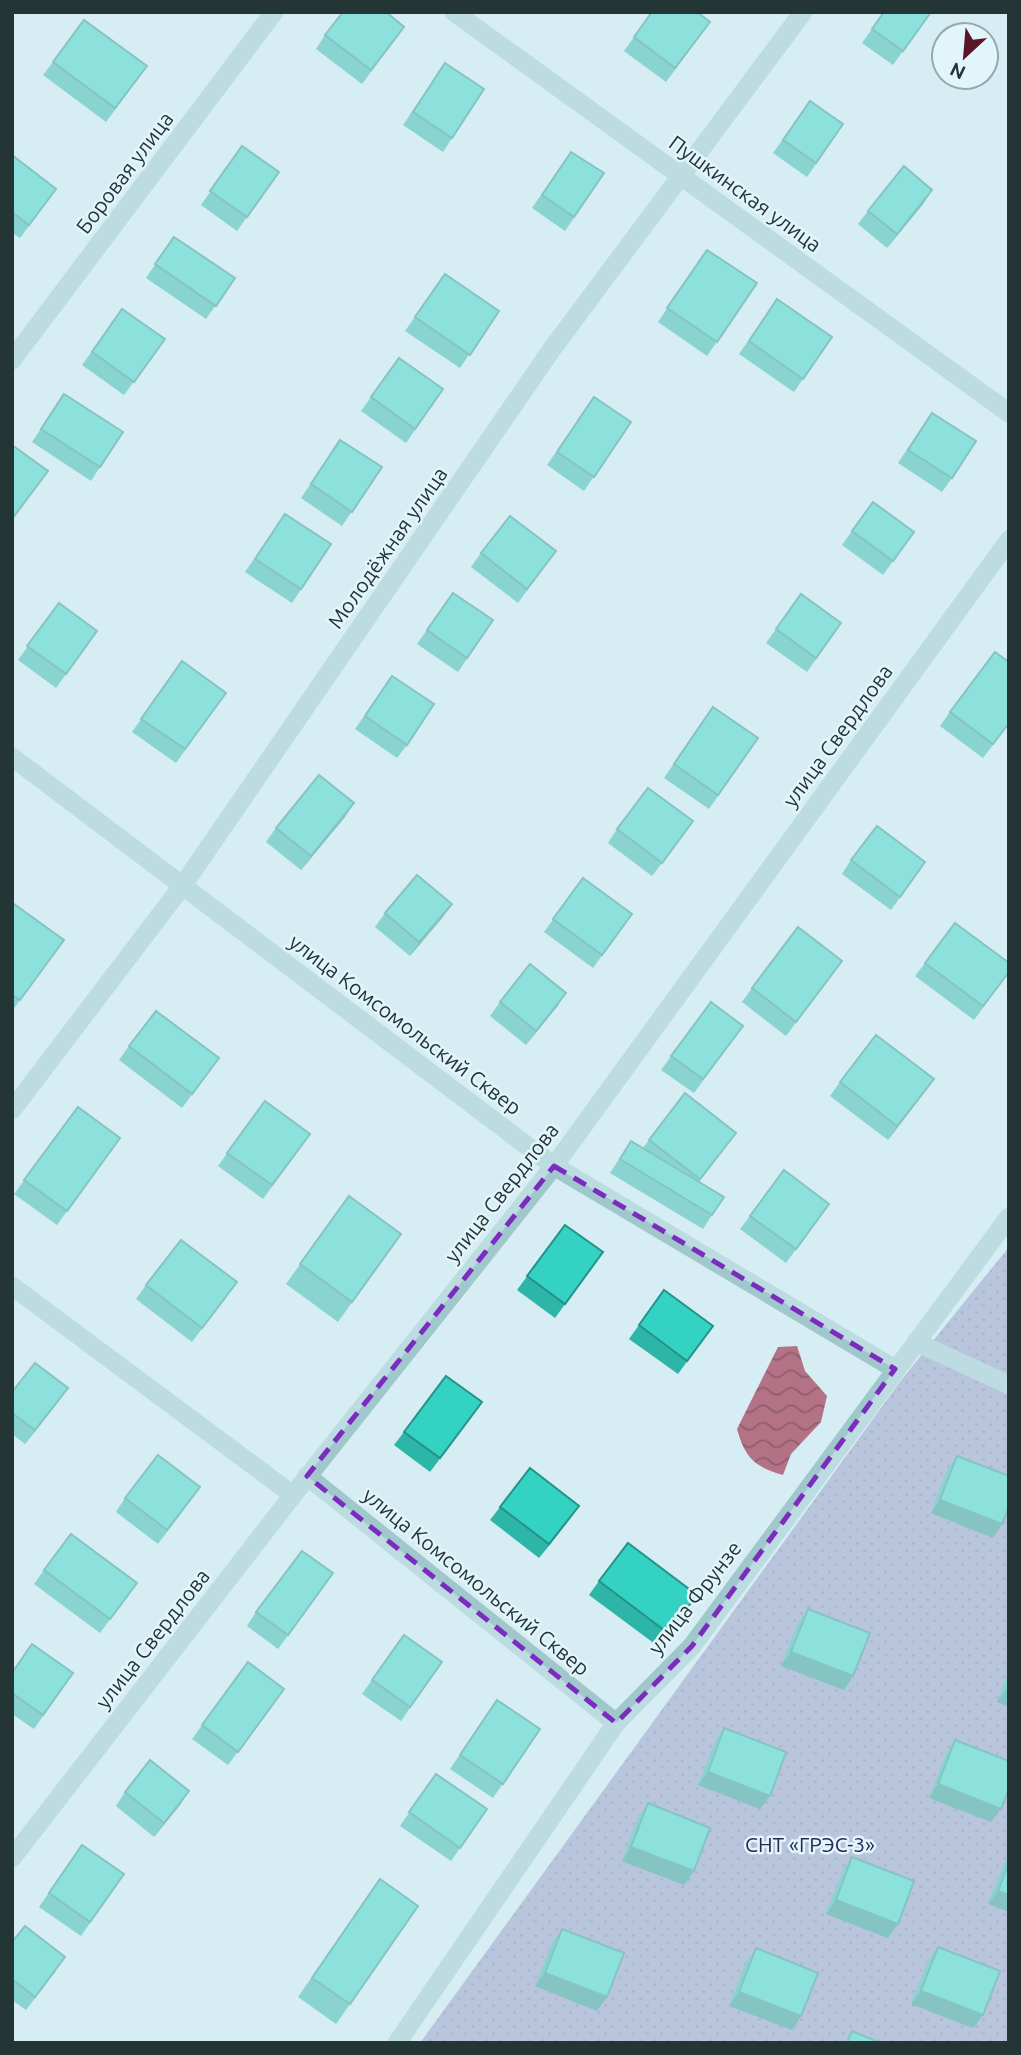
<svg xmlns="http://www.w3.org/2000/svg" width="1021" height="2055" viewBox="0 0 1021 2055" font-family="Ubuntu,sans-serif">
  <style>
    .grass { fill: url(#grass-dots) }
    .water { fill: url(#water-waves) }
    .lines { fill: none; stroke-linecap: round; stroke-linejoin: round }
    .minor { stroke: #a0c7cc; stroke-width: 19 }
    .wall { fill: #2db5a8 }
    .shaded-wall { fill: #249388 }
    .building { fill: #34d2c3; stroke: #249388; stroke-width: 2 }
    .marked { fill: none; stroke: #7b2cbf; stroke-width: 5; stroke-dasharray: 14 9; stroke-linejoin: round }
    .labels { text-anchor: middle; stroke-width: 5; stroke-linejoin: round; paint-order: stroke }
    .street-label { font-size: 21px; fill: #243535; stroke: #e1f5fb }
    .park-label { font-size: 21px; fill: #272655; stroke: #e1f5fb }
  </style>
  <defs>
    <pattern id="grass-dots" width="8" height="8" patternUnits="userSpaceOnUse" patternTransform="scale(1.75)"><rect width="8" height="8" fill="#9494c3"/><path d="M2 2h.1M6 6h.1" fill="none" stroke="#797a9f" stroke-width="1.8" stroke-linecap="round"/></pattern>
    <pattern id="water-waves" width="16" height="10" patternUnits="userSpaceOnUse" patternTransform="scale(1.75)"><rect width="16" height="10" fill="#b37285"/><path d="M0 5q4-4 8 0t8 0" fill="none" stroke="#915e6e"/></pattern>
  </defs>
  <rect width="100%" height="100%" fill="#d5edf3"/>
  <polygon class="grass" points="1009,1247 1009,2043 420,2043 902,1379"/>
  <path class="water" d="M797 1346 805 1371 827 1396 821 1422 791 1454 783 1475C755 1467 745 1458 737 1429L778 1347Z"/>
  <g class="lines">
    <g class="minor">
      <polyline points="454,12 1009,413"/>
      <polyline points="12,360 274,12"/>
      <polyline points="12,757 554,1166 895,1369"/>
      <polyline points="12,1110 183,885 552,349 803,12"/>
      <polyline points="12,1286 293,1495"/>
      <polyline points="916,1342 1009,1385"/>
      <polyline points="307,1476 616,1723"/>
      <polyline points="12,1858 293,1495 554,1166 1009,540"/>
      <polyline points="397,2043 616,1723 692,1646 1009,1217"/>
    </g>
  </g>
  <g class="wall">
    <polygon points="652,12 710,22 666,82 624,51"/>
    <polygon points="884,12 931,12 893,65 862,43"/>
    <polygon points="325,35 395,40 362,84 316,49"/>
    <polygon points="53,62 137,80 106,122 43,75"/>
    <polygon points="445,63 452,138 443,152 403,125"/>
    <polygon points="810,101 843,124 807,177 773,153"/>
    <polygon points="242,146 279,172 237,231 201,205"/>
    <polygon points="571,152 604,173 565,231 532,208"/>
    <polygon points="12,155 56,189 20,238 12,233"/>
    <polygon points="932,190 923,204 887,248 858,224 868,211"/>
    <polygon points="174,237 235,278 206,319 146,278"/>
    <polygon points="707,250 757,283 707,356 658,322"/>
    <polygon points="445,274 499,311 460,368 405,331"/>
    <polygon points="777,299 832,337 794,392 739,354"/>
    <polygon points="122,309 165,339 124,395 82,365"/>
    <polygon points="399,358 443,389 406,443 361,411"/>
    <polygon points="594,397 631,422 584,491 547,465"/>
    <polygon points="55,407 100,467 91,481 32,442"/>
    <polygon points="922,427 952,478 942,492 898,463"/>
    <polygon points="340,440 382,467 342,526 301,498"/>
    <polygon points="873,502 914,532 883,575 842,545"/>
    <polygon points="285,514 331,544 292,603 245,572"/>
    <polygon points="556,551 518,603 471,567 481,553"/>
    <polygon points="453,593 493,620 458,672 417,644"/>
    <polygon points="801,594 841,623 807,672 766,643"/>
    <polygon points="59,603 97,631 56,688 18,660"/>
    <polygon points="182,661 226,693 176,763 132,732"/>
    <polygon points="1009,662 1009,724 983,758 940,726 950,712"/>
    <polygon points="392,676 407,745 397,758 355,729"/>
    <polygon points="713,707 758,738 709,809 664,778"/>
    <polygon points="345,817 301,870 266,842 276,828"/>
    <polygon points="617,829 683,835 652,876 608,843"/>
    <polygon points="851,860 925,862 891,910 842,874"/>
    <polygon points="583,878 632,914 593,968 544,932"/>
    <polygon points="452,904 442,918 410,956 375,927 385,913"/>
    <polygon points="12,907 64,940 12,1011"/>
    <polygon points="925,963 1009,972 974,1020 915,976"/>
    <polygon points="833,974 786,1036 742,1002 752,988"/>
    <polygon points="566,993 526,1045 490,1016 500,1002"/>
    <polygon points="711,1002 743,1026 694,1093 661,1070"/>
    <polygon points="129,1046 219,1058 182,1108 119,1060"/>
    <polygon points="840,1082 924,1093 888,1140 830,1096"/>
    <polygon points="265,1101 310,1134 263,1199 218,1166"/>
    <polygon points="78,1107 120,1138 57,1225 14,1194"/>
    <polygon points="736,1133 699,1182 712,1215 703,1229 610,1173 631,1141 643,1148 649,1140"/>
    <polygon points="349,1196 401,1234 338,1322 286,1284"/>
    <polygon points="829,1204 786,1263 740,1229 750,1216"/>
    <polygon points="565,1225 603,1252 555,1318 517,1290"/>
    <polygon points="146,1285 227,1296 192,1342 136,1299"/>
    <polygon points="664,1290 713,1326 678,1374 629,1339"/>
    <polygon points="12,1392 58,1402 25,1444 12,1434"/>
    <polygon points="472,1416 430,1472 394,1445 404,1432"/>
    <polygon points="957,1456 993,1538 931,1513 947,1470"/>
    <polygon points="125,1498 191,1500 158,1544 116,1512"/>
    <polygon points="579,1506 539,1558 490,1520 500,1507"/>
    <polygon points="44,1570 137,1583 100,1633 34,1584"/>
    <polygon points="333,1573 278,1649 247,1626 256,1612"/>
    <polygon points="599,1581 687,1609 659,1647 589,1595"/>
    <polygon points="808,1609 853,1676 844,1690 781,1666 798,1623"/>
    <polygon points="404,1635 442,1662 401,1721 362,1694"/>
    <polygon points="248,1662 284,1689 228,1765 192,1739"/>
    <polygon points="1009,1671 1009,1706 997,1702"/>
    <polygon points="12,1673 73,1673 34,1729 12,1714"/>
    <polygon points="497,1700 540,1729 493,1798 450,1769"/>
    <polygon points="724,1728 770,1796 760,1809 698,1785 715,1742"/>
    <polygon points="955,1740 991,1822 929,1798 946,1754"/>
    <polygon points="436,1774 487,1809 451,1861 400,1826"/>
    <polygon points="125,1792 180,1805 154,1837 116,1806"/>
    <polygon points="648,1803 694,1871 684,1885 622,1861 638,1817"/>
    <polygon points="82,1845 124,1874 81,1936 39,1907"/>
    <polygon points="1009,1855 1009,1912 988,1904 1005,1861"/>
    <polygon points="852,1857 888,1938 826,1914 843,1870"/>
    <polygon points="380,1879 350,2004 336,2024 298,1997"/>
    <polygon points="562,1929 597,2011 535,1986 552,1943"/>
    <polygon points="12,1942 56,1971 26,2010 12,2000"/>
    <polygon points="938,1947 983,2015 973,2028 911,2004 928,1961"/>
    <polygon points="756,1948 801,2016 792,2030 729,2006 746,1962"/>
  </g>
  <g class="shaded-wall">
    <polygon points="932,190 923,204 887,248 897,234"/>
    <polygon points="354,803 345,817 301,870 311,856"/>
    <polygon points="452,904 442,918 410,956 419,942"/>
    <polygon points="566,993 557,1007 526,1045 536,1031"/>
    <polygon points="934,1079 924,1093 888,1140 897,1126"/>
    <polygon points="68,1388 58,1402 25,1444 35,1430"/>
    <polygon points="940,1500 1002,1524 993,1538 931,1513"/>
    <polygon points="579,1506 569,1520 539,1558 549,1544"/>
    <polygon points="791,1652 853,1676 844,1690 781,1666"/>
    <polygon points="1007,1688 1009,1689 1009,1706 997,1702"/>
    <polygon points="708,1772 770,1796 760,1809 698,1785"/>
    <polygon points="938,1784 1001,1809 991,1822 929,1798"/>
    <polygon points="189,1791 180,1805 154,1837 164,1823"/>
    <polygon points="631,1847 694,1871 684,1885 622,1861"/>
    <polygon points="998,1891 1009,1895 1009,1912 988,1904"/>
    <polygon points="836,1900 898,1924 888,1938 826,1914"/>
    <polygon points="545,1973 607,1997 597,2011 535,1986"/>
    <polygon points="921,1991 983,2015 973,2028 911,2004"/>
    <polygon points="739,1992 801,2016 792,2030 729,2006"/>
  </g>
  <g class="building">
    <polygon points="343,12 386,12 404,27 371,70 325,35"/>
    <polygon points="652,12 697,12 710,22 675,68 634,37"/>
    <polygon points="884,12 931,12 903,51 872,29"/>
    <polygon points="84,20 147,66 115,108 53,62"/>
    <polygon points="445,63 484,89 452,138 413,112"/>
    <polygon points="810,101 843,124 816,163 783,140"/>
    <polygon points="242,146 279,172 247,217 210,191"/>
    <polygon points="571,152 604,173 574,217 542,195"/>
    <polygon points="12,155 56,189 29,225 12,212"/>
    <polygon points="904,166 932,190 897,234 868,211"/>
    <polygon points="174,237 235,278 216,306 155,264"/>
    <polygon points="707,250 757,283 717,342 667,308"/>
    <polygon points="445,274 499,311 470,355 415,317"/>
    <polygon points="777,299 832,337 803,379 749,341"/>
    <polygon points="122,309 165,339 134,382 92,352"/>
    <polygon points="399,358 443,389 415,429 371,397"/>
    <polygon points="64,394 123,432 100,467 41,429"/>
    <polygon points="594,397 631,422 594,477 557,452"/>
    <polygon points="932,413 976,441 952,478 908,450"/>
    <polygon points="340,440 382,467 352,512 311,484"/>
    <polygon points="12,445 48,471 12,519"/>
    <polygon points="873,502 914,532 893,561 852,531"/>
    <polygon points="285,514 331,544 301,589 255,559"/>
    <polygon points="510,516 556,551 527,589 481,553"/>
    <polygon points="453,593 493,620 467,658 427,630"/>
    <polygon points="801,594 841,623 816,658 776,629"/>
    <polygon points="59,603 97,631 66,674 27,646"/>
    <polygon points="995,652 1009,662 1009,723 993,744 950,712"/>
    <polygon points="182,661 226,693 185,749 141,719"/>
    <polygon points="392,676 434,704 407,745 365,716"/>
    <polygon points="713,707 758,738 718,795 674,764"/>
    <polygon points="319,775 354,803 311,856 276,828"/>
    <polygon points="648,788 693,821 662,863 617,829"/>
    <polygon points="877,826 925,862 900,897 851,860"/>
    <polygon points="417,875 452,904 419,942 385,913"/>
    <polygon points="583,878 632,914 602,955 553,919"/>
    <polygon points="14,904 64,940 20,1000 12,995 12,907"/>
    <polygon points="955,923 1009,963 1009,972 983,1006 925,963"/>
    <polygon points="798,927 842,961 796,1022 752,988"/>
    <polygon points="530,964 566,993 536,1031 500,1002"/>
    <polygon points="711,1002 743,1026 703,1079 671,1056"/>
    <polygon points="156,1011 219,1058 192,1094 129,1046"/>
    <polygon points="876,1035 934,1079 897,1126 840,1082"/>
    <polygon points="685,1093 736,1133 700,1179 649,1140"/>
    <polygon points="265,1101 310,1134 272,1185 227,1153"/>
    <polygon points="78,1107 120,1138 67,1211 24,1180"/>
    <polygon points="631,1141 724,1197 712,1215 620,1159"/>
    <polygon points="784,1170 829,1204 796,1249 750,1216"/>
    <polygon points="349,1196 401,1234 352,1302 300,1264"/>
    <polygon points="565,1225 603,1252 565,1304 527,1276"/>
    <polygon points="181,1240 237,1282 202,1328 146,1285"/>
    <polygon points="664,1290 713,1326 687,1361 639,1325"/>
    <polygon points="35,1363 68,1388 35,1430 12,1413 12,1392"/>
    <polygon points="446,1376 482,1402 440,1458 404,1432"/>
    <polygon points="158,1455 200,1487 167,1530 125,1498"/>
    <polygon points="957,1456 1009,1476 1009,1507 1002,1524 940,1500"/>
    <polygon points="530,1468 579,1506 549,1544 500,1507"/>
    <polygon points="71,1534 137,1583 110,1619 44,1570"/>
    <polygon points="628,1543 697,1595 668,1633 599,1581"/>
    <polygon points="302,1551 333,1573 288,1635 256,1612"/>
    <polygon points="808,1609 870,1633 853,1676 791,1652"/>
    <polygon points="404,1635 442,1662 410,1707 372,1680"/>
    <polygon points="32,1644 73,1673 43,1715 12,1693 12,1673"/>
    <polygon points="248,1662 284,1689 238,1752 202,1725"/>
    <polygon points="497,1700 540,1729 503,1784 460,1755"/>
    <polygon points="724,1728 786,1752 770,1796 708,1772"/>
    <polygon points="955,1740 1009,1761 1009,1788 1001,1809 938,1784"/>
    <polygon points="150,1760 189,1791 164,1823 125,1792"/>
    <polygon points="436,1774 487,1809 460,1848 409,1812"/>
    <polygon points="648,1803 710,1828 694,1871 631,1847"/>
    <polygon points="82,1845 124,1874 90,1922 49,1893"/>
    <polygon points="852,1857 914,1881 898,1924 836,1900"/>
    <polygon points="1009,1862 1009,1895 998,1891"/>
    <polygon points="380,1879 418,1906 350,2004 312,1978"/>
    <polygon points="25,1926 65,1957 35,1997 12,1979 12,1942"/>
    <polygon points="562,1929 624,1953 607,1997 545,1973"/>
    <polygon points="938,1947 1000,1971 983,2015 921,1991"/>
    <polygon points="756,1948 818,1973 801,2016 739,1992"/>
    <polygon points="852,2031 881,2043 847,2043"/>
  </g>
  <path d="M0 0H1021V2055H0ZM554 1166 895 1369 692 1646 616 1723 307 1476Z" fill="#d5edf3" fill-opacity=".55" fill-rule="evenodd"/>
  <path class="marked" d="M554 1166 895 1369 692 1646 616 1723 307 1476Z"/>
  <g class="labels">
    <g class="street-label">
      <text transform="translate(125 173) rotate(-53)" y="7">Боровая улица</text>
      <text transform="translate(745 194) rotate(36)" y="7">Пушкинская улица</text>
      <text transform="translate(388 548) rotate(-55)" y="7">Молодёжная улица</text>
      <text transform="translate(838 736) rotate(-54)" y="7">улица Свердлова</text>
      <text transform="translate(405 1025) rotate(37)" y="7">улица Комсомольский Сквер</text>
      <text transform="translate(502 1193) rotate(-52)" y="7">улица Свердлова</text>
      <text transform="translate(476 1582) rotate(39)" y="7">улица Комсомольский Сквер</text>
      <text transform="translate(695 1598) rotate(-52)" y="7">улица Фрунзе</text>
      <text transform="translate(153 1639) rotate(-52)" y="7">улица Свердлова</text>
    </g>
    <g class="park-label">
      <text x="810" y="1852">СНТ «ГРЭС-3»</text>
    </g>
  </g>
  <rect width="1021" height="2055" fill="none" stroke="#243535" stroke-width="28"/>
  <g transform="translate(965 56) rotate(206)"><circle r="33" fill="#e1f5fb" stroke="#95a8ac" stroke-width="2"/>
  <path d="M0-5L12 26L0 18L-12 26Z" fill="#5a1629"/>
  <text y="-10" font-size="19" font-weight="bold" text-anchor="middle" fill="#243535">N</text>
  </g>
</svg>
